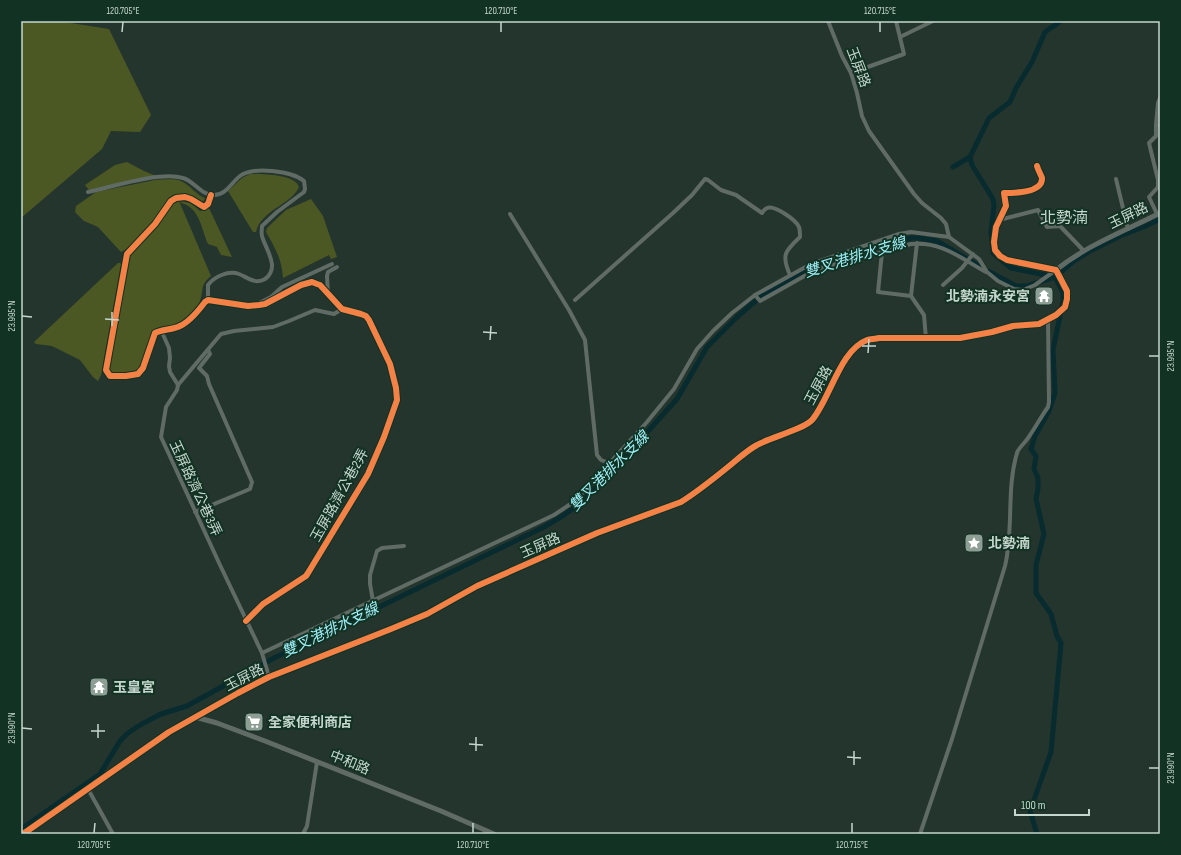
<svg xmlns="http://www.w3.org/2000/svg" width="1181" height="855" viewBox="0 0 1181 855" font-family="'Sofia Sans Condensed','Noto Sans TC',sans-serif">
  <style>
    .green { fill: #4c5823 }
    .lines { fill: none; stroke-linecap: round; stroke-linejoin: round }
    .canal { stroke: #072b2e; stroke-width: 5 }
    .minor { stroke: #5f6b64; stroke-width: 4 }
    .tertiary { stroke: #5f6b64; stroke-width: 5 }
    .cycleway-casing { stroke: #123223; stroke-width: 8 }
    .cycleway { stroke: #f48246; stroke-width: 6 }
    .ticks { fill: none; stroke: #c5d6cd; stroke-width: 1.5 }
    .labels { text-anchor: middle; stroke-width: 4; stroke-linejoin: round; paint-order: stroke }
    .street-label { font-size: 14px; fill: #c5d6cd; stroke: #123223 }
    .poi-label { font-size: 14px; font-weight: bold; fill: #c5d6cd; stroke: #123223; text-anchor: start }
    .water-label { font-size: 15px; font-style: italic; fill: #9deff8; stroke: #123223 }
    .quarter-label { font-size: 16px; fill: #c5d6cd; stroke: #123223 }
    .neatline { fill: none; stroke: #c5d6cd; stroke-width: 1.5 }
    .ticks-label { font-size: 10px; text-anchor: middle; fill: #c5d6cd }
  </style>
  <rect width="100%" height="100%" fill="#24352d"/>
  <g class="green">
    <polygon points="21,21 58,21 109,29 151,115 140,132 111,131 102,149 21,218"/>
    <polygon points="127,162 144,171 156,176 89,190 85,185 115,165"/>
    <path d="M250 174C262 174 295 174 299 187 291 205 261 210 256 232H253L228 191 242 178Z"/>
    <path d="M155 180C163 180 173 178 181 181 190 185 196 195 205 198L202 204 193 199H172L169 200 153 225 125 250 121 252 98 227 84 221 75 212 76 206 96 192Z"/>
    <path d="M311 199 323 216 337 257 331 259 329 255 283 278C282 259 275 248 266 232L267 228 286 210Z"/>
    <path d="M179 201 211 276C200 285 204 288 200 301 196 312 184 324 173 327 167 329 160 328 154 330L138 370 135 373 111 375 107 368 128 256 158 226 170 205Z"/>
    <path d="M180 201 191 203 200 211 209 208 232 257 221 255 217 247 208 244C201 228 200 208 181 203Z"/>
    <polygon points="118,263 120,263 121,264 101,375 98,381 93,377 80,360 52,346 36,344 34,342"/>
  </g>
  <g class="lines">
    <g class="canal">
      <polyline points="970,157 972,165 993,199 994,205 991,232 993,253 1011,268 1055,277 1063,293 1063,301 1053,350 1055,393 1049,411 1035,436 1031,449 1036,456 1034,469 1038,478 1038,488 1036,499 1044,534 1036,565 1036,593 1051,614 1057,636 1061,643 1051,752 1030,811 1037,834"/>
      <polyline points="953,167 970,157 989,118 1010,102 1016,88 1032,62 1045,32 1061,21"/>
      <polyline points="988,271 1016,286 1027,286 1055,277 1075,260 1090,251 1120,236 1146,226 1160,219"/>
      <polyline points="21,829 100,774 120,741 128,733 140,725 161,714 187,706 274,658 544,527 564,515 578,505 604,480 677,399 707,347 737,317 760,297 801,272 819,265 873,248 911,238 919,238 937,241 979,266"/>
    </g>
    <g class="minor">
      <polyline points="828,21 842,56 851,73 857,93 862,116 869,131 914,194 922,203 941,218 946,224 949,237"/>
      <polyline points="900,37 933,21"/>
      <polyline points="851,73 904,54 896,21"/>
      <polyline points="1156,125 1158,103 1160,98"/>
      <path d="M1037 166C1038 170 1041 175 1042 178 1043 193 1014 193 1004 193L1006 206 996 227 994 242 995 250 1000 256 1007 260 1056 270"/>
      <polyline points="1116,179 1128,229"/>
      <path d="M88 192C112 187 160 171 183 178 194 181 202 196 214 195 226 195 232 182 240 176 253 166 292 171 304 181L305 189 304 192 277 212 262 226C262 229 261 233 262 236 265 248 281 268 265 279 255 285 247 277 239 274 228 270 214 277 208 285V300"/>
      <path d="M211 195 208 204 204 207 191 199 185 197 176 198 171 201 155 224 127 254 106 370 110 376H126L138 374 143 368 155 333C163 329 172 330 180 326 189 322 199 310 205 302L208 300 248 306 259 305 265 304 301 285 312 282 317 284 320 285 342 309 361 314 366 316 369 320 390 364 396 388 397 400 384 437 368 474 308 573 306 576 263 604 246 621"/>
      <polyline points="510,214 569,310 585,340 597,455 601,460 609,463"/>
      <polyline points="1157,214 1149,197 1158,187 1158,180 1149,143 1156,136 1156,125 1160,125"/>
      <polyline points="999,220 1038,210 1047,227 1060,226 1083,250"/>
      <polyline points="882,252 878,292 911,296 924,315 926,339"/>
      <polyline points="943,285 962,268 973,254"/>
      <polyline points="328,295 327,276 328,272 337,267"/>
      <path d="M755 295 760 301 817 269 911 244C942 241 960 258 986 272"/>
      <polyline points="911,296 917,243"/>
      <path d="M575 300 673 213 692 195 705 179 708 180 721 190 736 195 762 213C763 211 765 209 767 208 775 205 796 220 799 227 800 230 800 233 800 237 785 251 781 255 790 275"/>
      <polyline points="259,303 271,297 282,287 332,264"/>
      <polyline points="161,330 169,348 170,358 169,366 170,372 178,385 177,390 166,407 161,437 220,565 262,653"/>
      <polyline points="178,385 221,334 234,331 273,327 289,321 315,310 334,314 342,309"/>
      <polyline points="195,512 250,489 252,482 209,384 207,376 199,368 210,354 208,350"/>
      <polyline points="373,601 370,584 370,575 377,551 382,548 404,546"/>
      <polyline points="269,677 262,653 554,515 575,501 647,422 674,389 697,349 713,331 732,313 755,295 811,264 899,234 911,232 949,237 979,259 987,272 998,281 1014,289 1023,290 1035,285 1056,270"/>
      <polyline points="88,789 113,834"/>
      <polyline points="303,834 307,826 317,762"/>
      <path d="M920 834 952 739 1005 566C1014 529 1006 490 1017 453 1019 447 1025 443 1028 438 1035 428 1041 417 1048 407L1049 402 1048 319"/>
    </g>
    <g class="tertiary">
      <polyline points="195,717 217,723 265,741 441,811 494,834"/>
      <path d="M23 834 169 732 238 693 269 677 391 629 427 614 477 586 597 533 681 502C697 492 712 480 728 467 737 460 746 451 757 445 769 438 804 429 812 420 830 399 840 350 867 340 870 339 875 339 879 338H960L992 332 1013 326 1039 324 1056 315 1065 307 1067 299V291L1056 270C1087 245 1125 231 1160 213"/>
    </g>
    <defs>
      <g id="cycleway">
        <path d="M211 195 208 204 204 207 191 199 185 197 176 198 171 201 155 224 127 254 106 370 110 376H126L138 374 143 368 155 333C163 329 172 330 180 326 189 322 199 310 205 302L208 300 248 306 259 305 265 304 301 285 312 282 317 284 320 285 342 309 361 314 366 316 369 320 390 364 396 388 397 400 384 437 368 474 308 573 306 576 263 604 246 621"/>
        <path d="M23 834 169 732 238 693 269 677 391 629 427 614 477 586 597 533 681 502C697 492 712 480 728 467 737 460 746 451 757 445 769 438 804 429 812 420 830 399 840 350 867 340 870 339 875 339 879 338H960L992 332 1013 326 1039 324 1056 315 1065 307 1067 299V291L1056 270 1007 260 1000 256 995 250 994 242 996 227 1006 206 1004 193C1014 193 1043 193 1042 178 1041 175 1038 170 1037 166"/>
      </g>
    </defs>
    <use href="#cycleway" class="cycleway-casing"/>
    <use href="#cycleway" class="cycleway"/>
  </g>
  <path class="ticks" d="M122 32 123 22M501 32V22M880 32V22M22 316 32 317M105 319 119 320M112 326V312M483 332 497 333M490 340 491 326M862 346H876M868 353 869 339M1149 356H1159M22 728 32 729M91 731H105M98 738V724M469 744 483 745M476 751V737M847 757 861 758M854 765V751M1149 768H1159M94 833 95 823M473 833V823M852 833V823"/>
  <defs>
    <symbol id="temple-square" viewBox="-11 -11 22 22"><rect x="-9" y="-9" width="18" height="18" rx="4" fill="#8d9e95" stroke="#123223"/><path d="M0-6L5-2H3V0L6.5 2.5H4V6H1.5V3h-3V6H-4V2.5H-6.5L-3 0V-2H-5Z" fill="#fff"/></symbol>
    <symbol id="sight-square" viewBox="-11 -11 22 22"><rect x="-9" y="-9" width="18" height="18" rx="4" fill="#8d9e95" stroke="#123223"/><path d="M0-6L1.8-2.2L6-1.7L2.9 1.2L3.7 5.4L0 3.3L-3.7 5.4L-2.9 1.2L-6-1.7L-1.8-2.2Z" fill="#fff"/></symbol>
    <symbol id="supermarket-square" viewBox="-11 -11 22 22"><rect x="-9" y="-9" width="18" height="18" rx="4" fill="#8d9e95" stroke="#123223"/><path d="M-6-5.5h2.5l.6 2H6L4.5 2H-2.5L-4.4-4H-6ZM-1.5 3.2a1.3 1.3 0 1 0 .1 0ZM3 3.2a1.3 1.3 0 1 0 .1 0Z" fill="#fff"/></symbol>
  </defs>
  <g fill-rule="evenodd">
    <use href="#temple-square" x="1033" y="285" width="22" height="22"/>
    <use href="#sight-square" x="963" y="532" width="22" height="22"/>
    <use href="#temple-square" x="88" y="676" width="22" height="22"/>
    <use href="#supermarket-square" x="243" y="711" width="22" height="22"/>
  </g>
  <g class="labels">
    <g class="street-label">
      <text transform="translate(859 67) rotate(69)" y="5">玉屏路</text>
      <text transform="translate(1128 215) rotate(-26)" y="5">玉屏路</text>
      <text transform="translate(818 385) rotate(-62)" y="5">玉屏路</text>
      <text transform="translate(196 488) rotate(65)" y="5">玉屏路濟公巷3弄</text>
      <text transform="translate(339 495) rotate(-61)" y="5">玉屏路濟公巷2弄</text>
      <text transform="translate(540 545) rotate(-24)" y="5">玉屏路</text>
      <text transform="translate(244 677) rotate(-27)" y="5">玉屏路</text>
      <text transform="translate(350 762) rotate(22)" y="5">中和路</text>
    </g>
    <g class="poi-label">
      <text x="1030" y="301" text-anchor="end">北勢湳永安宮</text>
      <text x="988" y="548">北勢湳</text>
      <text x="113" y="692">玉皇宮</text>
      <text x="268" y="727">全家便利商店</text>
    </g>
    <g class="water-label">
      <text transform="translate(855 257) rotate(-17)" y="5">雙叉港排水支線</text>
      <text transform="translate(609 471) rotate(-45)" y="5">雙叉港排水支線</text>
      <text transform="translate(330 630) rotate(-26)" y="5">雙叉港排水支線</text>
    </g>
    <g class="quarter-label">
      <text x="1064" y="223">北勢湳</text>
    </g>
  </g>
  <rect width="1181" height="855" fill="none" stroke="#123223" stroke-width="44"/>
  <path d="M1015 809v6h74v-6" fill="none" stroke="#c5d6cd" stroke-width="2"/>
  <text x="1021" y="809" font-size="12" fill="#c5d6cd" stroke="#123223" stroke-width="3" paint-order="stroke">100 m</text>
  <rect x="22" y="22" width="1137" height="811" class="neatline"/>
  <g class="ticks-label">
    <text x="123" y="14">120.705°E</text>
    <text x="501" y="14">120.710°E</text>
    <text x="880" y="14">120.715°E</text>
    <text transform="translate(11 316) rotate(-90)" y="4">23.995°N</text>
    <text transform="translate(1170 356) rotate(-90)" y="4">23.995°N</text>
    <text transform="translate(11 728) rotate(-90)" y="4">23.990°N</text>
    <text transform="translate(1170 768) rotate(-90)" y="4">23.990°N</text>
    <text x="94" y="848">120.705°E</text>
    <text x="473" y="848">120.710°E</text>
    <text x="852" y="848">120.715°E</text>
  </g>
</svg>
